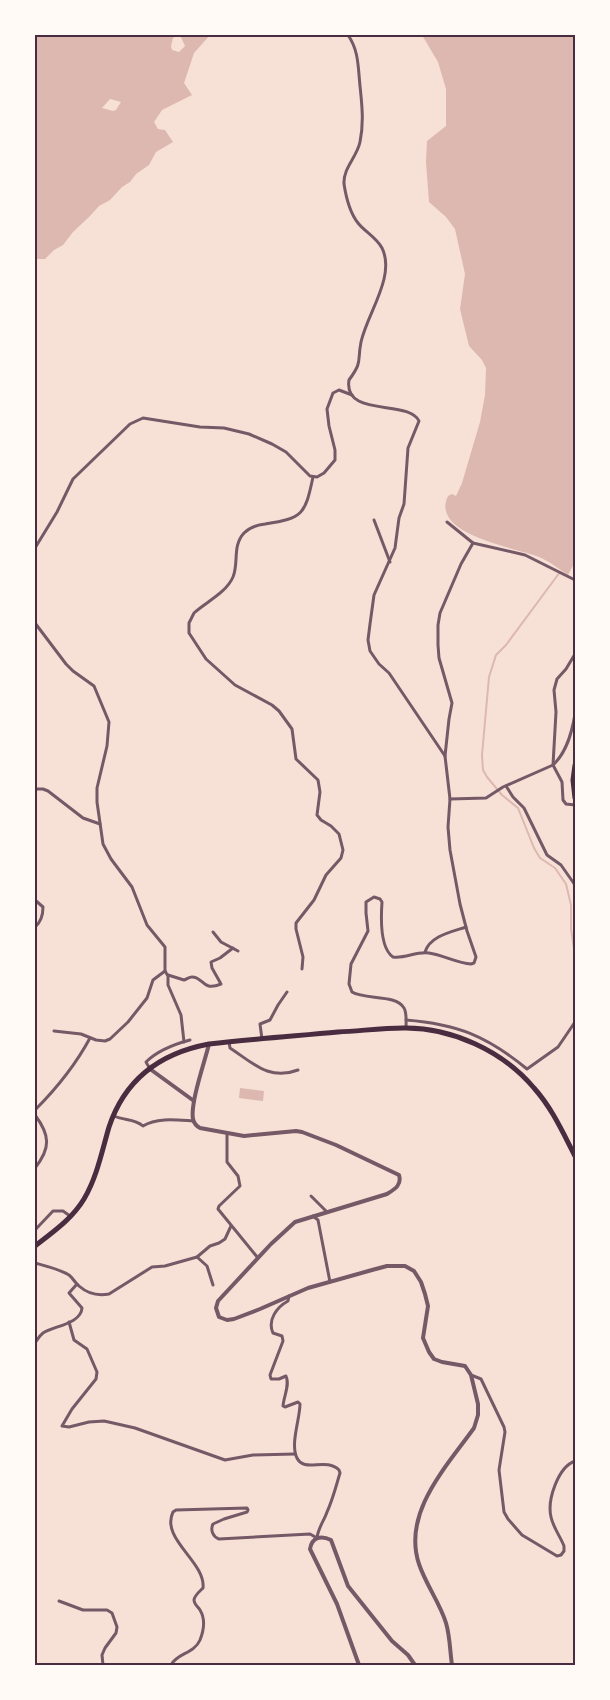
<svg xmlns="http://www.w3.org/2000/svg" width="610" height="1700" viewBox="0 0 610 1700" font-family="Quicksand,sans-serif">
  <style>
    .water { fill: #dcb8b0; fill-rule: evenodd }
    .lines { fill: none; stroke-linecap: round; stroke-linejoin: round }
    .stream { stroke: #dcb8b0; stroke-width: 2 }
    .minor { stroke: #755966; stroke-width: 3 }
    .tertiary { stroke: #755966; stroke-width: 4 }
    .primary { stroke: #4a2c40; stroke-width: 5 }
    .neatline { fill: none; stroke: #4a2c40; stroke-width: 2 }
  </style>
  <rect width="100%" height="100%" fill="#f7e1d7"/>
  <g class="water">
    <path d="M35 35H178L173 38 171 46 172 50 179 52 185 46 180 35H210L194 53 184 83 192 95 162 110 154 122 158 129 165 130 173 142 156 152 149 165 136 174 130 182 122 187 110 200 99 206 89 217 73 232 63 245 54 250 45 259H35ZM110 99 121 102 116 110 113 111 102 108Z"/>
    <path d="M422 35H575V562L568 575C559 569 549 561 539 557 518 548 429 535 448 496L452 494 456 496 462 483 480 422 485 395 486 368 482 360 469 346 460 309 465 274 455 229 446 217 429 202 426 162 427 141 446 126V89L438 62Z"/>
    <polygon points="240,1088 264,1091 263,1101 239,1098"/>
  </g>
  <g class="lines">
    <polyline class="stream" points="560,572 506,645 496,655 489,677 482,755 483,770 487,777 502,795 518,808 534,848 540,858 555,868 566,884 571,905 571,929 575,955"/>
    <g class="minor">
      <path d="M348 35C359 51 358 67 360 86 362 105 364 123 360 142 357 157 343 168 344 184 346 197 350 213 358 223 365 232 376 237 382 248 396 276 367 314 361 342 357 362 363 361 349 380 343 418 409 399 419 421L408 448 404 504 399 518 395 548 374 595 370 624 368 640 370 651 379 664 389 673 445 756"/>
      <polyline points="374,520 390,562"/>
      <polyline points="447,522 473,543 525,555 575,580"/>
      <polyline points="35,548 57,512 73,479 130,424 143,418 200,427 224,428 249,434 272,444 286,452 310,476 317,477 324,473 335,460 335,450 329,426 327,409 333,393 339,390 352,395"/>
      <polyline points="35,623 66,664 73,671 94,686 109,722 107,746 97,788 97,802 103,844 111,859 132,887 147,925 165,947 165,971 168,976 168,985 181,1015 184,1042"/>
      <polyline points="575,654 566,669 557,679 554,690 556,712 553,765 562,782 563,800 566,804 575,805"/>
      <polyline points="506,786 513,797 524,808 547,855 561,865 575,885"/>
      <polyline points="35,789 43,789 48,791 83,818 100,824"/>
      <path d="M450 799 486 798 503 787 553 765C567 752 572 732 575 714"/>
      <path d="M35 900 43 907C43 915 41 922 35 927"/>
      <polyline points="213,932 221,942 238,951"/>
      <path d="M425 952C430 936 451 932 466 927"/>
      <path d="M302 969 303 957 296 929V923L314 900 326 875 341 858 343 850 339 834 331 826 321 820 317 815 320 792 318 780 296 759 292 729 279 711 272 705 235 685 206 659 189 633V623L194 613C206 602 226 593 233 577 239 563 232 546 244 533 249 528 257 525 265 524 303 518 305 515 313 477"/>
      <path d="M168 975 184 980C187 979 189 977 192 977 204 977 202 992 221 984L212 968 211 962 220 958 233 948"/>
      <path d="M406 1020C457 1024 487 1036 527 1069L558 1047 575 1022"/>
      <path d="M406 1028C406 1022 407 1013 404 1008 396 994 365 1000 352 992L349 984 351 964 368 931 366 913V902L374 897 380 899 382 902C381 916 380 948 393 957 405 959 416 951 429 953 443 955 457 963 471 964L474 963 476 957 467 931 460 904 450 850 448 827 450 799 445 756 449 719 452 703 439 658 438 645V625L440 613 461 564 473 543"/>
      <polyline points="54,1031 81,1034 96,1040 105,1041 110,1039 128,1022 147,998 153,980 165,971"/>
      <polyline points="262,1039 260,1024 270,1020 278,1005 287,992"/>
      <path d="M229 1042 230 1048C253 1063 269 1081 298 1070"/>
      <path d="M150 1069 146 1062C157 1051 175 1044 190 1040"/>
      <path d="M35 1110C56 1089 76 1064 90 1038"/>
      <path d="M35 1115C50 1135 51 1148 35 1168"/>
      <path d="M114 1116C125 1121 134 1118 143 1126 157 1117 178 1120 193 1121"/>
      <polyline points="227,1134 227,1162 238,1176 240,1186 219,1206 218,1209 258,1258"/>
      <polyline points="311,1196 327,1212"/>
      <polyline points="313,1216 318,1220 330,1282"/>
      <polyline points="35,1230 53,1211 63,1211 70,1216"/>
      <polyline points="197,1257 207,1266 213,1285"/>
      <path d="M35 1263C46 1266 59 1269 69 1275 73 1278 75 1283 79 1286 88 1294 98 1296 109 1294L152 1267 165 1266 197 1257 210 1246 219 1243 225 1239 231 1226"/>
      <polyline points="69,1322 74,1340 87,1349 97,1372 96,1379 72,1409 62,1426 69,1427 89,1422 104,1421 113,1423 135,1428 225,1460 253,1455 295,1454"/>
      <path d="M35 1343C37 1340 39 1336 43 1333 53 1326 81 1324 82 1308L69 1293 77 1284"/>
      <path d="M471 1375 481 1379 504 1427 505 1432 499 1470 504 1512 508 1519 522 1535 557 1556 561 1555 564 1551V1546C560 1536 553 1527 551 1517 547 1500 558 1467 575 1461"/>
      <polyline points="59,1601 83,1610 107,1610 112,1613 117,1627 116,1633 105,1648 102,1655 103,1665"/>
      <path d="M171 1665C177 1653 194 1654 200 1640 204 1630 206 1620 200 1610 198 1607 194 1604 194 1600 194 1596 200 1591 203 1588 206 1562 160 1539 173 1512L176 1510 247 1508 248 1510 247 1512 224 1519 213 1524C210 1530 213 1537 219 1539L310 1534 317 1538C318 1528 324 1521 327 1512 333 1499 336 1486 340 1473L339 1470C326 1457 304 1473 297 1458 290 1444 300 1419 300 1404L298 1402 285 1407 283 1406C284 1395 290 1385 286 1376L279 1379H271L270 1375 283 1341 282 1336 273 1333C267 1320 277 1307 288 1301L289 1296"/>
    </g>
    <g class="tertiary">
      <path d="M209 1044C205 1061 190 1103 193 1119 194 1123 196 1126 200 1128L244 1136 296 1131 302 1132 336 1145 399 1175C402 1185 395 1189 387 1194L295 1222 271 1244 218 1301 216 1308 219 1317 227 1320 234 1319 260 1309 308 1288 372 1270 387 1266H405L414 1271 421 1282 425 1294 428 1306 423 1338 429 1352 434 1359 442 1362 465 1366 471 1375 478 1404V1415L474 1428C446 1467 402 1513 419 1564 426 1585 440 1603 446 1623 450 1636 450 1652 452 1665"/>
      <polyline points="150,1069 194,1101"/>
      <path d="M359 1665 337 1604 310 1549C312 1537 321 1535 331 1540L348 1586 392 1641 408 1655 415 1665"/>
    </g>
    <g class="primary">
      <polyline points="575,765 573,780 575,798"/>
      <path d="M35 1246C53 1232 72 1219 84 1199 97 1177 102 1151 109 1127 125 1079 161 1053 209 1044 252 1039 295 1036 338 1032 360 1031 382 1028 403 1028 451 1027 503 1051 534 1088 552 1108 563 1133 575 1156"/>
    </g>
  </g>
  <rect width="610" height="1700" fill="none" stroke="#fffaf5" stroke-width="72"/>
  <rect x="36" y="36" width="538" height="1628" class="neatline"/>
</svg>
